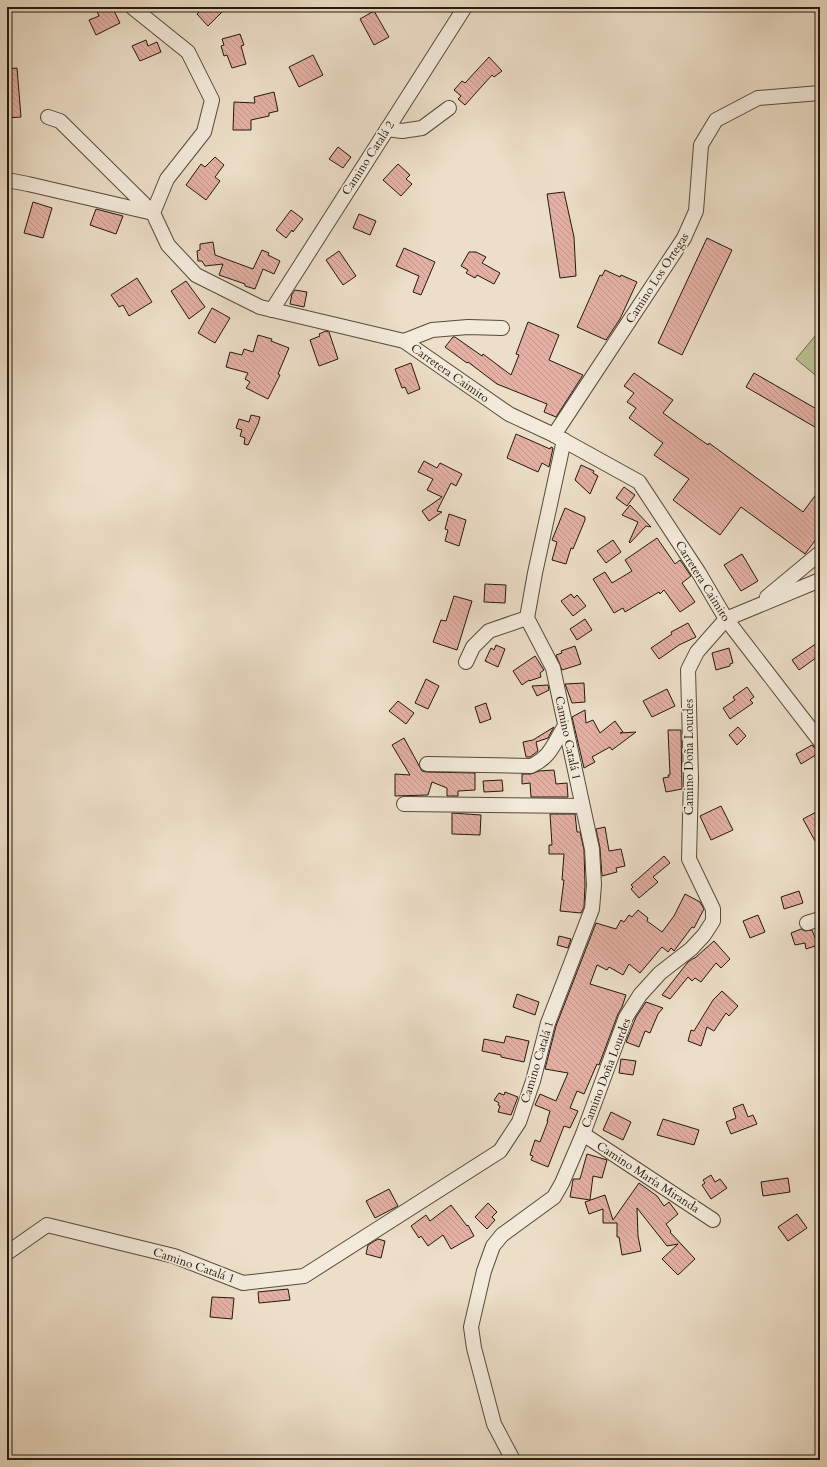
<svg xmlns="http://www.w3.org/2000/svg" width="827" height="1467" viewBox="0 0 827 1467" font-family="Cardo,serif">
  <style>
    .pitch { fill: #bcc093; stroke: #706c50 }
    .building { fill: url(#building-back-hatch); stroke: #24180d }
    .lines { fill: none; stroke-linecap: round; stroke-linejoin: round }
    .minor-casing { stroke: #564a3c; stroke-width: 16 }
    .minor { stroke: #f3eadb; stroke-width: 14 }
    .labels { text-anchor: middle; stroke-width: 3.5; stroke-linejoin: round; paint-order: stroke }
    .street-label { font-size: 12px; fill: #24180d; stroke: #f3eadb }
  </style>
  <defs>
    <pattern id="building-back-hatch" width="6" height="6" patternUnits="userSpaceOnUse"><rect width="6" height="6" fill="#e3b0a3"/><path d="M-1 5l2 2M0 0l6 6M5-1l2 2" fill="none" stroke="#c3978b"/></pattern>
  </defs>
  <rect width="100%" height="100%" fill="#ecdec7"/>
  <filter id="stains"><feTurbulence type="fractalNoise" baseFrequency=".005" numOctaves="4"/><feColorMatrix values="0 0 0 0 .2 0 0 0 0 .09 0 0 0 0 .02 0 0 0 .5 -.17"/></filter>
  <radialGradient id="worn" r=".72"><stop offset=".6" stop-color="#630" stop-opacity="0"/><stop offset="1" stop-color="#630" stop-opacity=".3"/></radialGradient>
  <polygon class="pitch" points="820,330 820,379 796,359"/>
  <g class="building">
    <polygon points="95,7 112,7 120,23 96,35 89,20 99,16"/>
    <polygon points="194,7 227,7 208,26 197,14 199,12"/>
    <polygon points="374,11 389,37 374,45 360,19"/>
    <polygon points="240,34 244,45 241,46 246,64 232,68 227,55 224,56 221,46 224,45 222,39"/>
    <polygon points="146,40 148,46 157,42 161,52 140,61 132,46"/>
    <polygon points="313,55 323,75 299,87 289,67"/>
    <polygon points="489,57 502,71 494,77 492,75 465,105 458,99 461,96 454,90 462,81 465,83"/>
    <polygon points="17,68 21,117 7,118 7,69"/>
    <polygon points="274,92 278,111 269,113 269,116 251,120 251,130 233,130 234,102 255,103 254,97"/>
    <polygon points="338,147 351,157 343,168 329,159"/>
    <polygon points="215,157 224,165 215,177 220,181 206,200 186,185 201,164 205,167"/>
    <polygon points="398,164 410,175 406,179 412,184 401,196 383,180"/>
    <polygon points="564,192 574,237 576,276 560,278 547,194"/>
    <polygon points="33,202 52,208 43,238 24,233"/>
    <polygon points="96,209 123,216 116,234 90,225"/>
    <polygon points="291,210 303,219 293,232 292,230 286,238 276,230"/>
    <polygon points="359,214 376,221 370,235 353,228"/>
    <polygon points="707,238 732,250 682,355 658,343"/>
    <polygon points="213,242 215,255 253,269 262,250 269,253 268,255 280,261 274,274 263,269 255,289 245,286 245,284 219,275 223,264 205,266 202,261 198,261 197,251 200,250 200,244"/>
    <polygon points="404,248 435,262 421,295 413,292 419,276 396,266"/>
    <polygon points="339,251 356,276 343,285 326,260"/>
    <polygon points="469,252 476,252 486,257 482,263 500,273 494,284 477,275 475,278 466,273 468,270 461,266"/>
    <polygon points="605,270 620,277 621,275 637,282 620,319 606,340 577,327 600,275 602,276"/>
    <polygon points="137,278 152,302 129,316 123,305 119,307 111,295"/>
    <polygon points="186,281 205,307 189,319 171,291"/>
    <polygon points="295,290 307,292 304,307 290,304 292,294"/>
    <polygon points="212,308 230,318 215,343 198,333"/>
    <polygon points="528,322 559,335 549,360 583,375 556,417 544,412 547,404 497,384 468,362 467,363 445,347 453,337 455,337 482,356 483,354 511,375 519,355 516,354"/>
    <polygon points="326,331 329,332 338,359 319,366 310,340 320,336 319,334"/>
    <polygon points="258,335 272,339 271,341 289,348 278,374 280,375 268,399 246,388 250,382 245,379 248,373 226,367 230,352 242,355 244,349 253,352"/>
    <polygon points="411,363 420,389 408,394 405,387 402,388 395,369"/>
    <polygon points="634,373 673,400 663,413 708,445 709,443 803,512 820,489 820,534 805,554 741,507 720,535 673,500 689,479 654,455 663,443 629,418 636,408 627,402 634,393 624,386"/>
    <polygon points="754,373 820,411 820,430 746,387"/>
    <polygon points="251,415 260,417 258,424 248,445 244,444 245,438 240,436 242,430 236,428 239,419 249,422"/>
    <polygon points="516,434 550,449 551,447 553,448 549,467 542,463 538,472 507,458"/>
    <polygon points="424,461 437,468 440,463 462,474 456,486 451,483 437,511 442,512 429,521 422,511 442,497 427,490 433,479 418,472"/>
    <polygon points="581,465 594,471 593,473 598,476 590,494 575,480"/>
    <polygon points="624,487 635,495 627,506 616,498"/>
    <polygon points="630,505 651,527 646,526 630,543 629,542 638,522 622,515"/>
    <polygon points="565,508 585,517 585,520 573,549 571,548 566,564 552,560 557,542 552,540"/>
    <polygon points="449,514 466,520 459,546 445,541 448,530 445,529"/>
    <polygon points="657,538 675,564 680,560 691,576 682,583 695,602 680,612 664,590 660,594 659,592 625,612 623,608 614,613 593,579 605,572 612,583 632,571 625,560"/>
    <polygon points="613,540 621,552 606,563 597,551"/>
    <polygon points="742,554 758,581 741,591 724,565"/>
    <polygon points="485,584 506,585 505,603 484,602"/>
    <polygon points="571,594 574,598 577,595 586,606 573,616 561,601"/>
    <polygon points="454,596 472,601 457,650 433,642 441,620 446,621"/>
    <polygon points="585,619 592,630 577,640 570,629"/>
    <polygon points="688,623 696,637 679,645 659,659 651,648 672,634 671,632"/>
    <polygon points="820,641 820,655 799,670 792,660"/>
    <polygon points="496,645 505,649 498,667 485,661 491,648 494,650"/>
    <polygon points="575,646 581,664 562,670 556,655 562,653 561,651"/>
    <polygon points="729,648 733,663 730,664 730,666 716,670 712,653"/>
    <polygon points="535,656 544,670 540,673 541,677 529,681 529,680 522,685 513,671"/>
    <polygon points="426,679 439,686 428,709 415,703"/>
    <polygon points="584,683 585,702 572,703 565,684"/>
    <polygon points="548,685 549,690 537,696 532,686"/>
    <polygon points="747,687 754,697 750,700 753,703 730,719 723,708 735,700 733,697"/>
    <polygon points="667,689 675,706 652,717 643,701"/>
    <polygon points="398,701 414,713 406,724 389,711"/>
    <polygon points="486,703 491,719 480,723 475,707"/>
    <polygon points="585,710 586,723 593,720 600,733 615,721 623,732 620,733 636,732 612,750 610,747 592,757 595,762 584,768 572,717"/>
    <polygon points="554,727 548,738 536,742 538,751 530,757 526,757 523,742 533,740"/>
    <polygon points="738,727 746,736 737,745 729,735"/>
    <polygon points="668,730 681,730 682,789 666,792 663,778 669,777 668,775 670,775"/>
    <polygon points="404,738 422,771 427,772 475,773 475,790 458,791 458,796 447,796 447,788 432,782 428,795 395,796 395,774 410,775 392,745"/>
    <polygon points="812,745 819,753 801,764 796,754"/>
    <polygon points="554,770 556,784 567,783 568,797 531,797 530,783 522,784 522,774 531,774 539,771"/>
    <polygon points="502,780 503,791 484,792 483,781"/>
    <polygon points="721,806 733,830 711,840 700,816"/>
    <polygon points="820,810 820,850 803,819"/>
    <polygon points="452,813 481,815 480,835 452,834"/>
    <polygon points="550,814 575,814 577,832 580,832 584,850 585,885 584,907 581,913 560,911 564,880 562,880 564,854 549,854 549,845 552,845"/>
    <polygon points="605,827 609,851 621,849 625,866 616,868 617,872 602,876 600,848 596,829"/>
    <polygon points="664,856 670,863 653,877 658,882 639,898 631,889 633,887 631,885"/>
    <polygon points="799,891 803,903 784,909 781,897"/>
    <polygon points="685,894 700,902 704,909 694,928 692,927 674,951 671,948 668,952 662,947 640,973 629,964 623,975 609,967 607,970 597,965 590,984 626,995 622,1007 618,1014 599,1065 597,1064 584,1094 577,1091 570,1108 578,1111 570,1128 564,1126 548,1167 531,1160 533,1156 530,1155 535,1140 540,1142 548,1121 547,1121 550,1111 535,1105 540,1094 556,1101 568,1073 545,1069 556,1026 596,923 616,929 621,920 624,922 629,915 632,917 638,910 648,918 647,921 662,932 674,916"/>
    <polygon points="758,915 765,932 750,938 743,921"/>
    <polygon points="801,929 805,931 812,930 818,945 806,949 805,943 795,945 791,933"/>
    <polygon points="559,936 571,939 568,948 557,945"/>
    <polygon points="714,941 730,959 721,968 716,963 701,982 695,978 692,981 688,977 670,999 662,995 688,962 694,958 695,958"/>
    <polygon points="722,991 738,1006 729,1016 726,1013 714,1031 707,1027 701,1046 688,1041 691,1030 694,1031 713,1000"/>
    <polygon points="517,994 539,1002 535,1015 513,1007"/>
    <polygon points="646,1002 663,1008 658,1014 650,1033 645,1031 639,1047 626,1042 636,1017"/>
    <polygon points="506,1036 529,1041 524,1062 501,1057 501,1055 482,1051 484,1039 504,1043"/>
    <polygon points="621,1059 636,1061 633,1075 619,1073"/>
    <polygon points="505,1092 518,1097 511,1115 498,1112 500,1106 498,1105 499,1103 494,1100 499,1093 504,1095"/>
    <polygon points="743,1104 748,1117 753,1115 757,1124 731,1134 726,1122 736,1118 733,1108"/>
    <polygon points="611,1112 631,1122 623,1140 603,1130"/>
    <polygon points="663,1119 699,1130 694,1145 657,1135"/>
    <polygon points="587,1154 607,1160 602,1178 593,1176 590,1200 570,1197 573,1180 573,1179 580,1179"/>
    <polygon points="711,1175 715,1182 720,1179 727,1188 711,1199 702,1185 705,1183 703,1180"/>
    <polygon points="788,1178 790,1192 763,1196 761,1182"/>
    <polygon points="639,1183 657,1196 664,1206 669,1202 678,1214 666,1224 671,1231 670,1232 695,1259 678,1275 662,1259 678,1244 667,1246 637,1208 638,1236 641,1251 622,1255 619,1237 617,1237 617,1223 603,1223 603,1209 589,1214 585,1202 605,1195 613,1220"/>
    <polygon points="389,1189 398,1206 375,1218 366,1201"/>
    <polygon points="488,1203 497,1212 492,1217 495,1220 487,1229 475,1217"/>
    <polygon points="451,1205 467,1226 468,1225 474,1236 451,1249 443,1235 428,1246 421,1236 419,1238 411,1226 426,1215 430,1221"/>
    <polygon points="797,1214 807,1228 788,1241 778,1227"/>
    <polygon points="378,1239 385,1241 381,1258 366,1254 368,1245"/>
    <polygon points="288,1289 290,1300 259,1303 258,1292"/>
    <polygon points="212,1297 234,1298 232,1319 210,1317"/>
  </g>
  <g class="lines">
    <defs>
      <g id="minor">
        <polyline points="132,7 188,52 212,100 204,132 167,179 153,213 168,245 196,275 260,307 404,341 509,414 554,435 639,482 699,573 726,619 820,741"/>
        <polyline points="48,117 60,121 153,213"/>
        <polyline points="387,129 402,131 422,128 449,108"/>
        <polyline points="7,180 28,184 153,213"/>
        <polyline points="272,310 465,7"/>
        <polyline points="404,341 432,330 468,327 502,328"/>
        <polyline points="554,435 684,238 696,211 701,145 716,120 758,98 820,93"/>
        <polyline points="767,597 820,553"/>
        <polyline points="466,662 473,647 489,631 527,618"/>
        <path d="M427 764 531 766C552 756 553 744 565 726"/>
        <polyline points="404,804 582,806"/>
        <polyline points="807,923 820,919"/>
        <polyline points="583,1134 713,1220"/>
        <polyline points="7,1253 47,1225 174,1256 243,1283 304,1276 500,1151 519,1122 533,1081 548,1023 592,909 594,885 592,849 553,668 527,618 535,573 564,440"/>
        <polyline points="513,1460 494,1424 474,1348 471,1327 484,1271 493,1246 502,1235 554,1197 562,1183 583,1134 626,1017 640,995 660,973 691,949 704,935 713,921 713,909 689,859 691,778 688,670 697,652 726,619 820,580"/>
      </g>
    </defs>
    <use href="#minor" class="minor-casing"/>
    <use href="#minor" class="minor"/>
  </g>
  <g class="labels">
    <g class="street-label">
      <text transform="translate(368 158) rotate(-57)" y="4">Camino Catalá 2</text>
      <text transform="translate(657 278) rotate(-57)" y="4">Camino Los Ortegas</text>
      <text transform="translate(450 373) rotate(35)" y="4">Carretera Caimito</text>
      <text transform="translate(703 581) rotate(58)" y="4">Carretera Caimito</text>
      <text transform="translate(568 738) rotate(78)" y="4">Camino Catalá 1</text>
      <text transform="translate(689 757) rotate(-90)" y="4">Camino Doña Lourdes</text>
      <text transform="translate(537 1062) rotate(-73)" y="4">Camino Catalá 1</text>
      <text transform="translate(606 1073) rotate(-69)" y="4">Camino Doña Lourdes</text>
      <text transform="translate(648 1177) rotate(33)" y="4">Camino María Miranda</text>
      <text transform="translate(194 1265) rotate(19)" y="4">Camino Catalá 1</text>
    </g>
  </g>
  <rect width="827" height="1467" fill="none" stroke="#ecdec7" stroke-width="24"/>
  <rect x="8" y="8" width="811" height="1451" fill="none" stroke="#24180d" stroke-width="2"/>
  <rect x="12" y="12" width="803" height="1443" fill="none" stroke="#24180d"/>
  <rect width="100%" height="100%" filter="url(#stains)"/>
  <rect width="100%" height="100%" fill="url(#worn)"/>
</svg>
